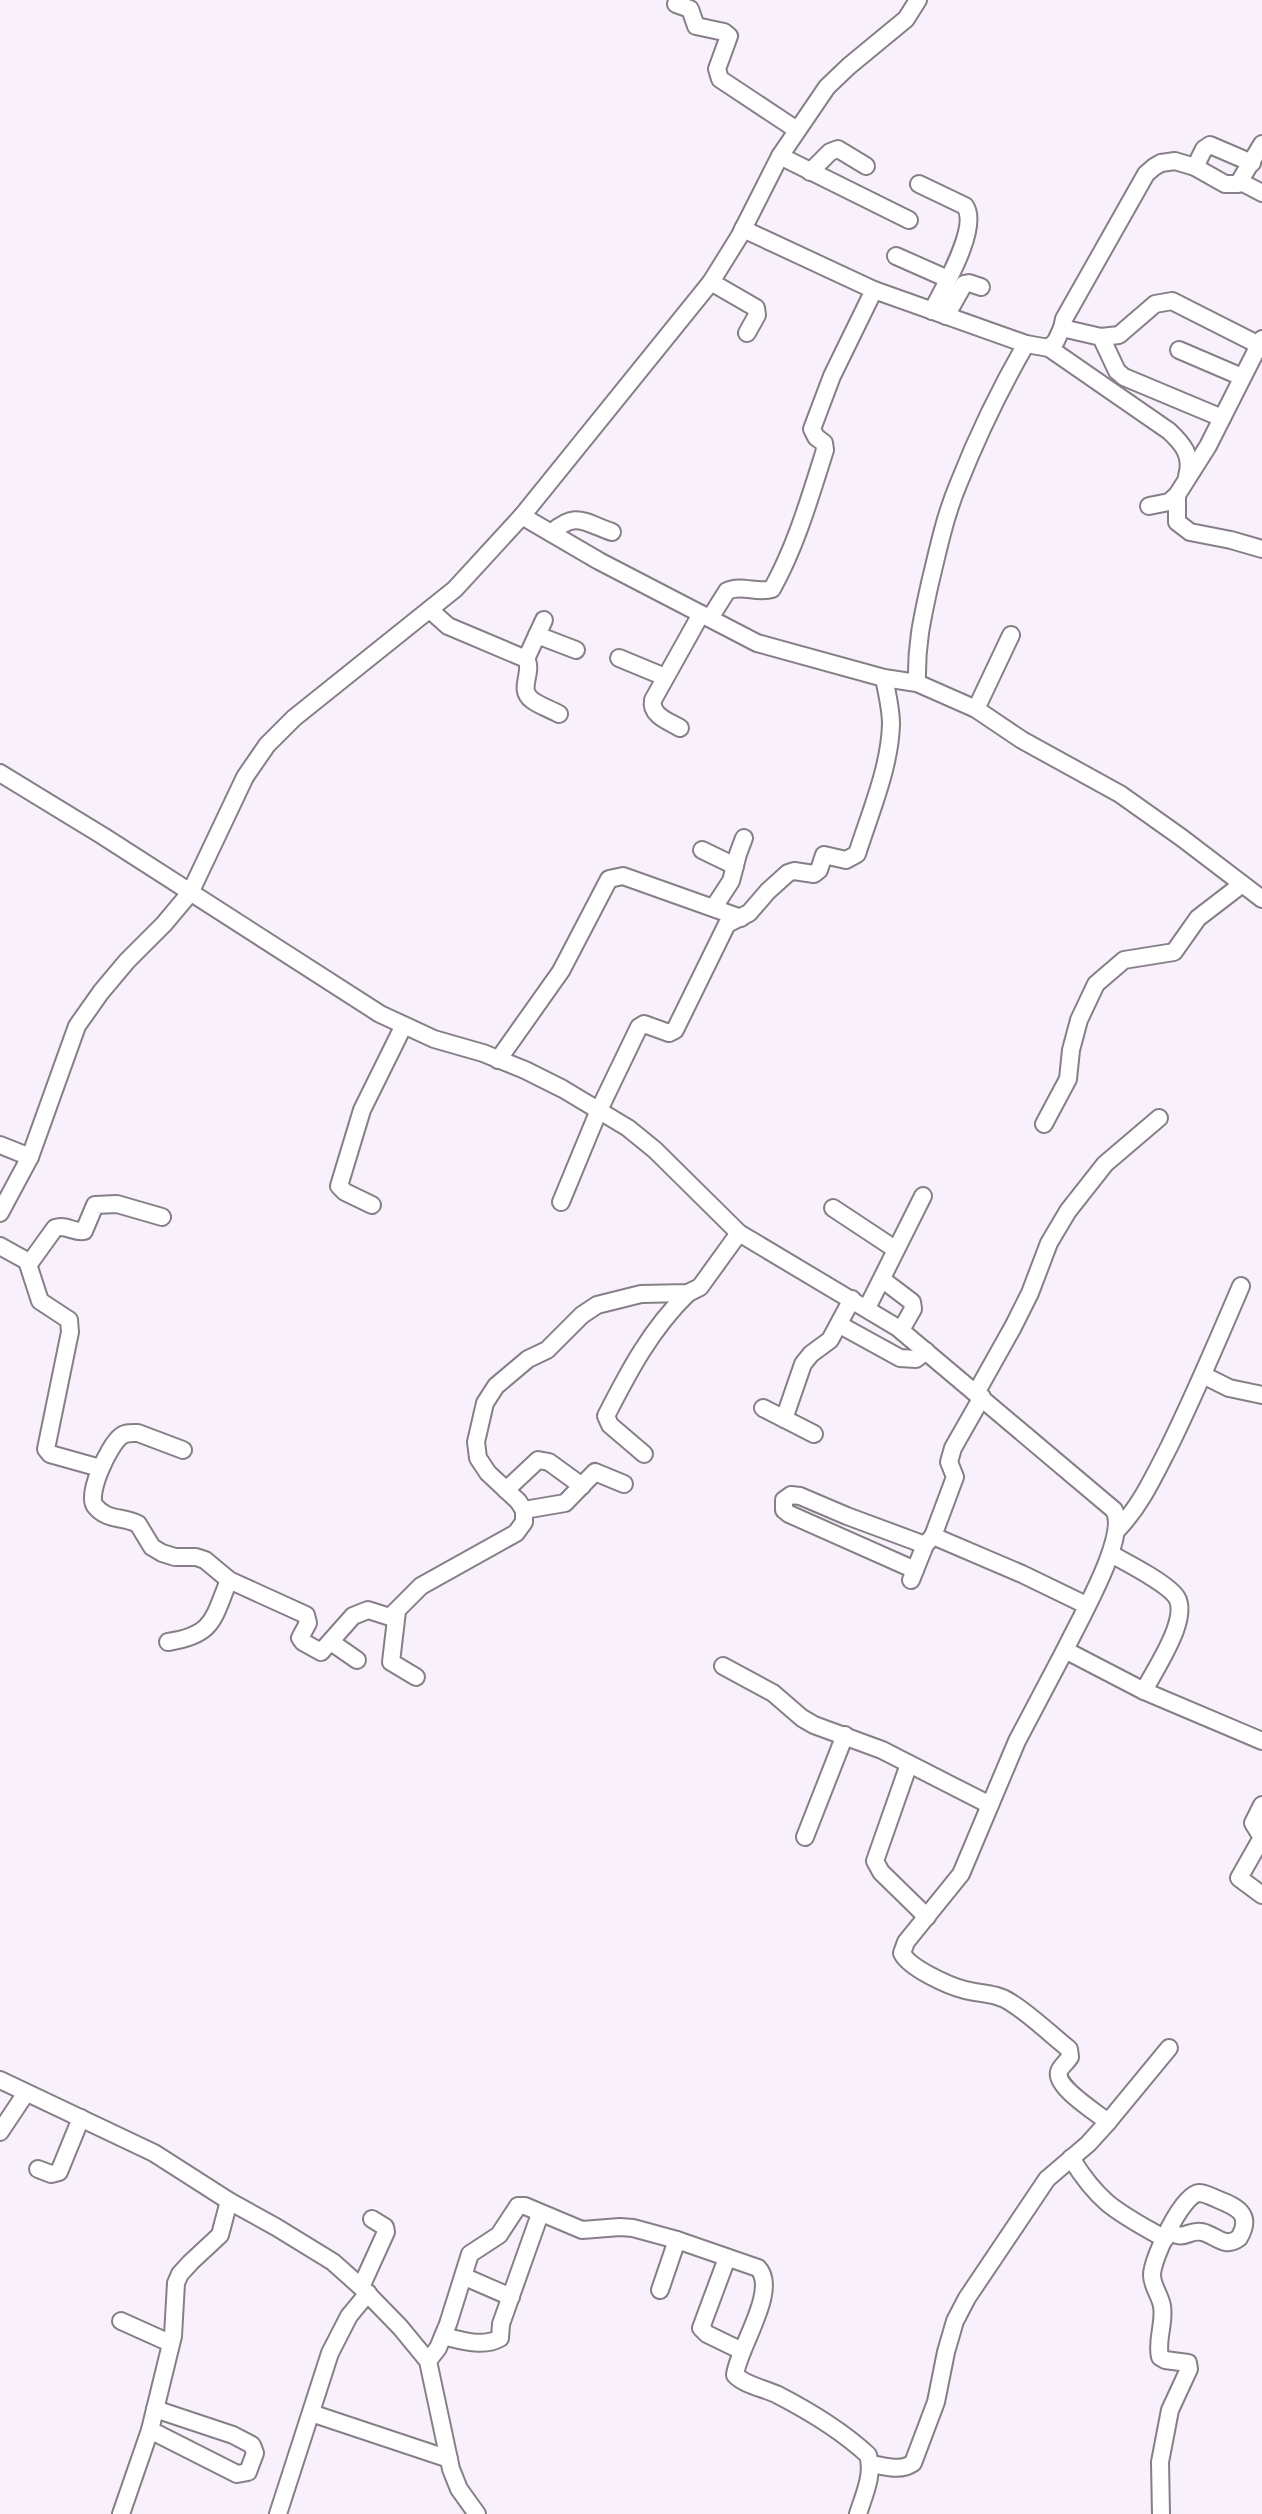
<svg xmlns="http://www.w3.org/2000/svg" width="1262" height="2514" viewBox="0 0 1262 2514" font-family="'Noto Serif',serif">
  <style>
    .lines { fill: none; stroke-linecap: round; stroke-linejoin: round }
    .minor-casing { stroke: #877f88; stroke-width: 20 }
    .minor { stroke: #fff; stroke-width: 16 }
  </style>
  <rect width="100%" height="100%" fill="#f8f0fa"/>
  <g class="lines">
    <defs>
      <g id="minor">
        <polyline points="676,4 690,9 696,26 724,32 729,36 717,69 720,79 797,130"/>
        <polyline points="780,156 909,220"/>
        <polyline points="1195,167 1204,149 1210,145 1252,163"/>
        <polyline points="810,172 830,152 838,149 866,166"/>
        <polyline points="1241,182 1262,193"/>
        <path d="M919 184 965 206C980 227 943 289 932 311"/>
        <polyline points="743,229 874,290 1026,344 1049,348 1056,341 1062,328 1101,337 1117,371 1124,377 1222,418"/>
        <polyline points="896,256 948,279"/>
        <polyline points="711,282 756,308 757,315 747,333"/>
        <polyline points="946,316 964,284 969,283 981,287"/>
        <polyline points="1062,328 1064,319 1146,174 1154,167 1161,163 1175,161 1195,167 1225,184 1238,184 1262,144"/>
        <polyline points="1101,337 1119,335 1155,304 1172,301 1259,345"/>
        <polyline points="1262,339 1208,446 1177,495 1177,522 1190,532 1231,540 1262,549"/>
        <path d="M1049 348 1169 431C1183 444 1193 456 1187 476"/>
        <polyline points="1179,350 1242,377"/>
        <polyline points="1149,506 1169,502 1177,495"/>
        <polyline points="522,516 599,561 757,643 884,678 917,683 976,709 1022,740 1120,794 1182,838 1262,899"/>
        <path d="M551 533C576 511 583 522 612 532"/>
        <path d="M430 610 448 626 526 659C534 672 517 689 532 700 540 706 550 709 559 714"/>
        <path d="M710 618 727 591C742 584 757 594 772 589 796 546 810 497 825 450L824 443 816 437 812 429 832 376 874 290"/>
        <polyline points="537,635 576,650"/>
        <polyline points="619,658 665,677"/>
        <polyline points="526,659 544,620"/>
        <path d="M917 683C916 645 922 619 930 583 938 550 945 516 958 485 977 437 1000 389 1026 344"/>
        <polyline points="976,709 1011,635"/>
        <path d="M680 728C668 721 650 715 653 700L701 614"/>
        <path d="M0 773 103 836 380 1014 434 1039 483 1053 525 1070 563 1089 628 1128 655 1150 739 1233 898 1328 1114 1510C1129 1536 1078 1622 1065 1650L1144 1691 1262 1741"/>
        <polyline points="702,850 735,866"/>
        <polyline points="714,907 731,881 738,854 744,838"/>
        <polyline points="498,1060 561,971 609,879 623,876 741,918"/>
        <polyline points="1044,1124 1068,1079 1071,1050 1079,1020 1096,984 1124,960 1174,952 1198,918 1241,885"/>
        <polyline points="0,1145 30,1157"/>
        <path d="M561 1202 599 1110 639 1027 644 1024 669 1033 675 1030 727 924 749 913 768 891 788 873 794 871 814 874 819 870 824 855 846 860 857 854C870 813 890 767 891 724 891 709 887 693 884 678"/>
        <polyline points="372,1205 345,1192 339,1186 362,1110 403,1027"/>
        <polyline points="833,1208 895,1249"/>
        <polyline points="0,1213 30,1157 77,1026 101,992 127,961 164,924 190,893 245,777 267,745 294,718 455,589 522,516 711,282 739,237 780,156 827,87 849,66 906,19 918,0"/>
        <polyline points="0,1246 27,1261 40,1301 69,1320 70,1332 46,1449 50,1454 100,1468"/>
        <path d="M29 1264 55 1228C66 1224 74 1233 84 1231L95 1205 117 1204 162 1217"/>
        <polyline points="883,1280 912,1302 913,1309 901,1330"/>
        <polyline points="867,1308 923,1196"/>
        <polyline points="840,1325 900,1358 916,1359 926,1351"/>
        <polyline points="1203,1375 1229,1388 1262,1395"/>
        <polyline points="976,1393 1013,1327 1030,1293 1049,1243 1068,1211 1105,1164 1159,1118"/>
        <polyline points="763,1408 814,1434"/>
        <polyline points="784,1419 803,1364 811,1354 830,1340 852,1299"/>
        <path d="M183 1450 138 1433C132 1433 125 1432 120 1437 109 1446 86 1494 95 1506 107 1521 122 1516 138 1524L152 1547 162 1553 175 1557H196L205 1560 229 1580 306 1615 308 1623 300 1638 303 1642 321 1652 353 1616 368 1610 390 1617 421 1586 516 1533 524 1522V1510L518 1501 488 1473 478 1458 476 1442 485 1403 496 1386 528 1359 547 1350 582 1315 597 1305 641 1294 688 1293 700 1287 739 1233"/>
        <path d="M644 1454 610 1425 606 1416C629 1371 651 1329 688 1293"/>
        <polyline points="506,1490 538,1460 549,1462 582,1486"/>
        <polyline points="524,1510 565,1503 595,1472 624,1484"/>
        <path d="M1118 1529C1141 1505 1154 1476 1169 1447 1195 1394 1218 1340 1241 1286"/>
        <polyline points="933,1536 1022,1574 1086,1605"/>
        <path d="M1111 1554C1129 1564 1161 1580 1174 1594 1194 1614 1154 1670 1144 1691"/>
        <polyline points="915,1570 789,1514 784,1510 784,1500 791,1495 800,1496 847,1516 925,1545"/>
        <polyline points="911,1580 925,1545 933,1536 955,1477 949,1462 953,1448 982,1397"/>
        <polyline points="397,1611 391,1662 416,1677"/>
        <path d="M168 1642C214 1635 213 1619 229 1580"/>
        <polyline points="331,1642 357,1660"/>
        <polyline points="723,1666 773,1693 802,1718 814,1725 882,1750 990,1805"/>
        <polyline points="909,1764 875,1861 881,1872 927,1917"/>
        <polyline points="1262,1805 1253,1823 1261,1836 1260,1841 1239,1878 1262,1895"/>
        <polyline points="805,1837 845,1735"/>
        <polyline points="0,2080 154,2153 229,2201 276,2227 333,2262 361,2287 400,2327 428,2361 451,2469 459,2489 477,2514"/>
        <polyline points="1108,2122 1169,2048"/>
        <polyline points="0,2132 26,2093"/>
        <path d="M1071 2158C1100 2205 1118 2212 1165 2239"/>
        <polyline points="38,2169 51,2174 59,2172 81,2118"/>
        <polyline points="727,2258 701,2328 707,2334 742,2351"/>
        <polyline points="465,2277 511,2297"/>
        <polyline points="361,2287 386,2232 385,2227 372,2219"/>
        <polyline points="660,2290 677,2240"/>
        <polyline points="121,2321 170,2343"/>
        <path d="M443 2336C460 2340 483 2348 500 2338L501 2324 540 2214"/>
        <path d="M428 2361 438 2348 448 2324 470 2254 499 2235 518 2206H525L582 2230 620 2227 633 2228 677 2240 758 2268C779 2290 738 2348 735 2375 746 2386 764 2388 778 2395 809 2411 842 2431 868 2455 874 2474 864 2495 858 2514"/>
        <polyline points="311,2413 449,2459"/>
        <polyline points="150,2430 237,2474 248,2472 255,2453 252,2445 233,2435 155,2409"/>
        <path d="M871 2464C885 2466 900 2472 913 2463L936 2402 946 2352 955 2321 967 2298 1047 2179 1088 2144 1108 2122C1097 2113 1055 2087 1059 2072 1060 2067 1067 2062 1070 2057L1069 2049C1050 2034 1031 2015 1010 2002 997 1993 981 1994 965 1990 949 1986 909 1968 902 1953L906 1942 961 1874 1017 1741 1065 1650"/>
        <polyline points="121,2514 150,2430 173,2336 176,2283 180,2274 191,2262 220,2235 229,2201"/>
        <polyline points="278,2514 330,2353 349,2316 368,2293"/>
        <path d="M1161 2514 1160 2462 1170 2410 1189 2369 1188 2363 1165 2360 1160 2357C1156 2340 1165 2323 1162 2306 1160 2295 1152 2286 1152 2275 1152 2259 1182 2194 1199 2193 1205 2193 1212 2197 1217 2199 1237 2207 1253 2214 1239 2238 1224 2249 1216 2235 1202 2232 1188 2229 1185 2242 1169 2231"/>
      </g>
    </defs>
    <use href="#minor" class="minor-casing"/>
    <use href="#minor" class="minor"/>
  </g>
</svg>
